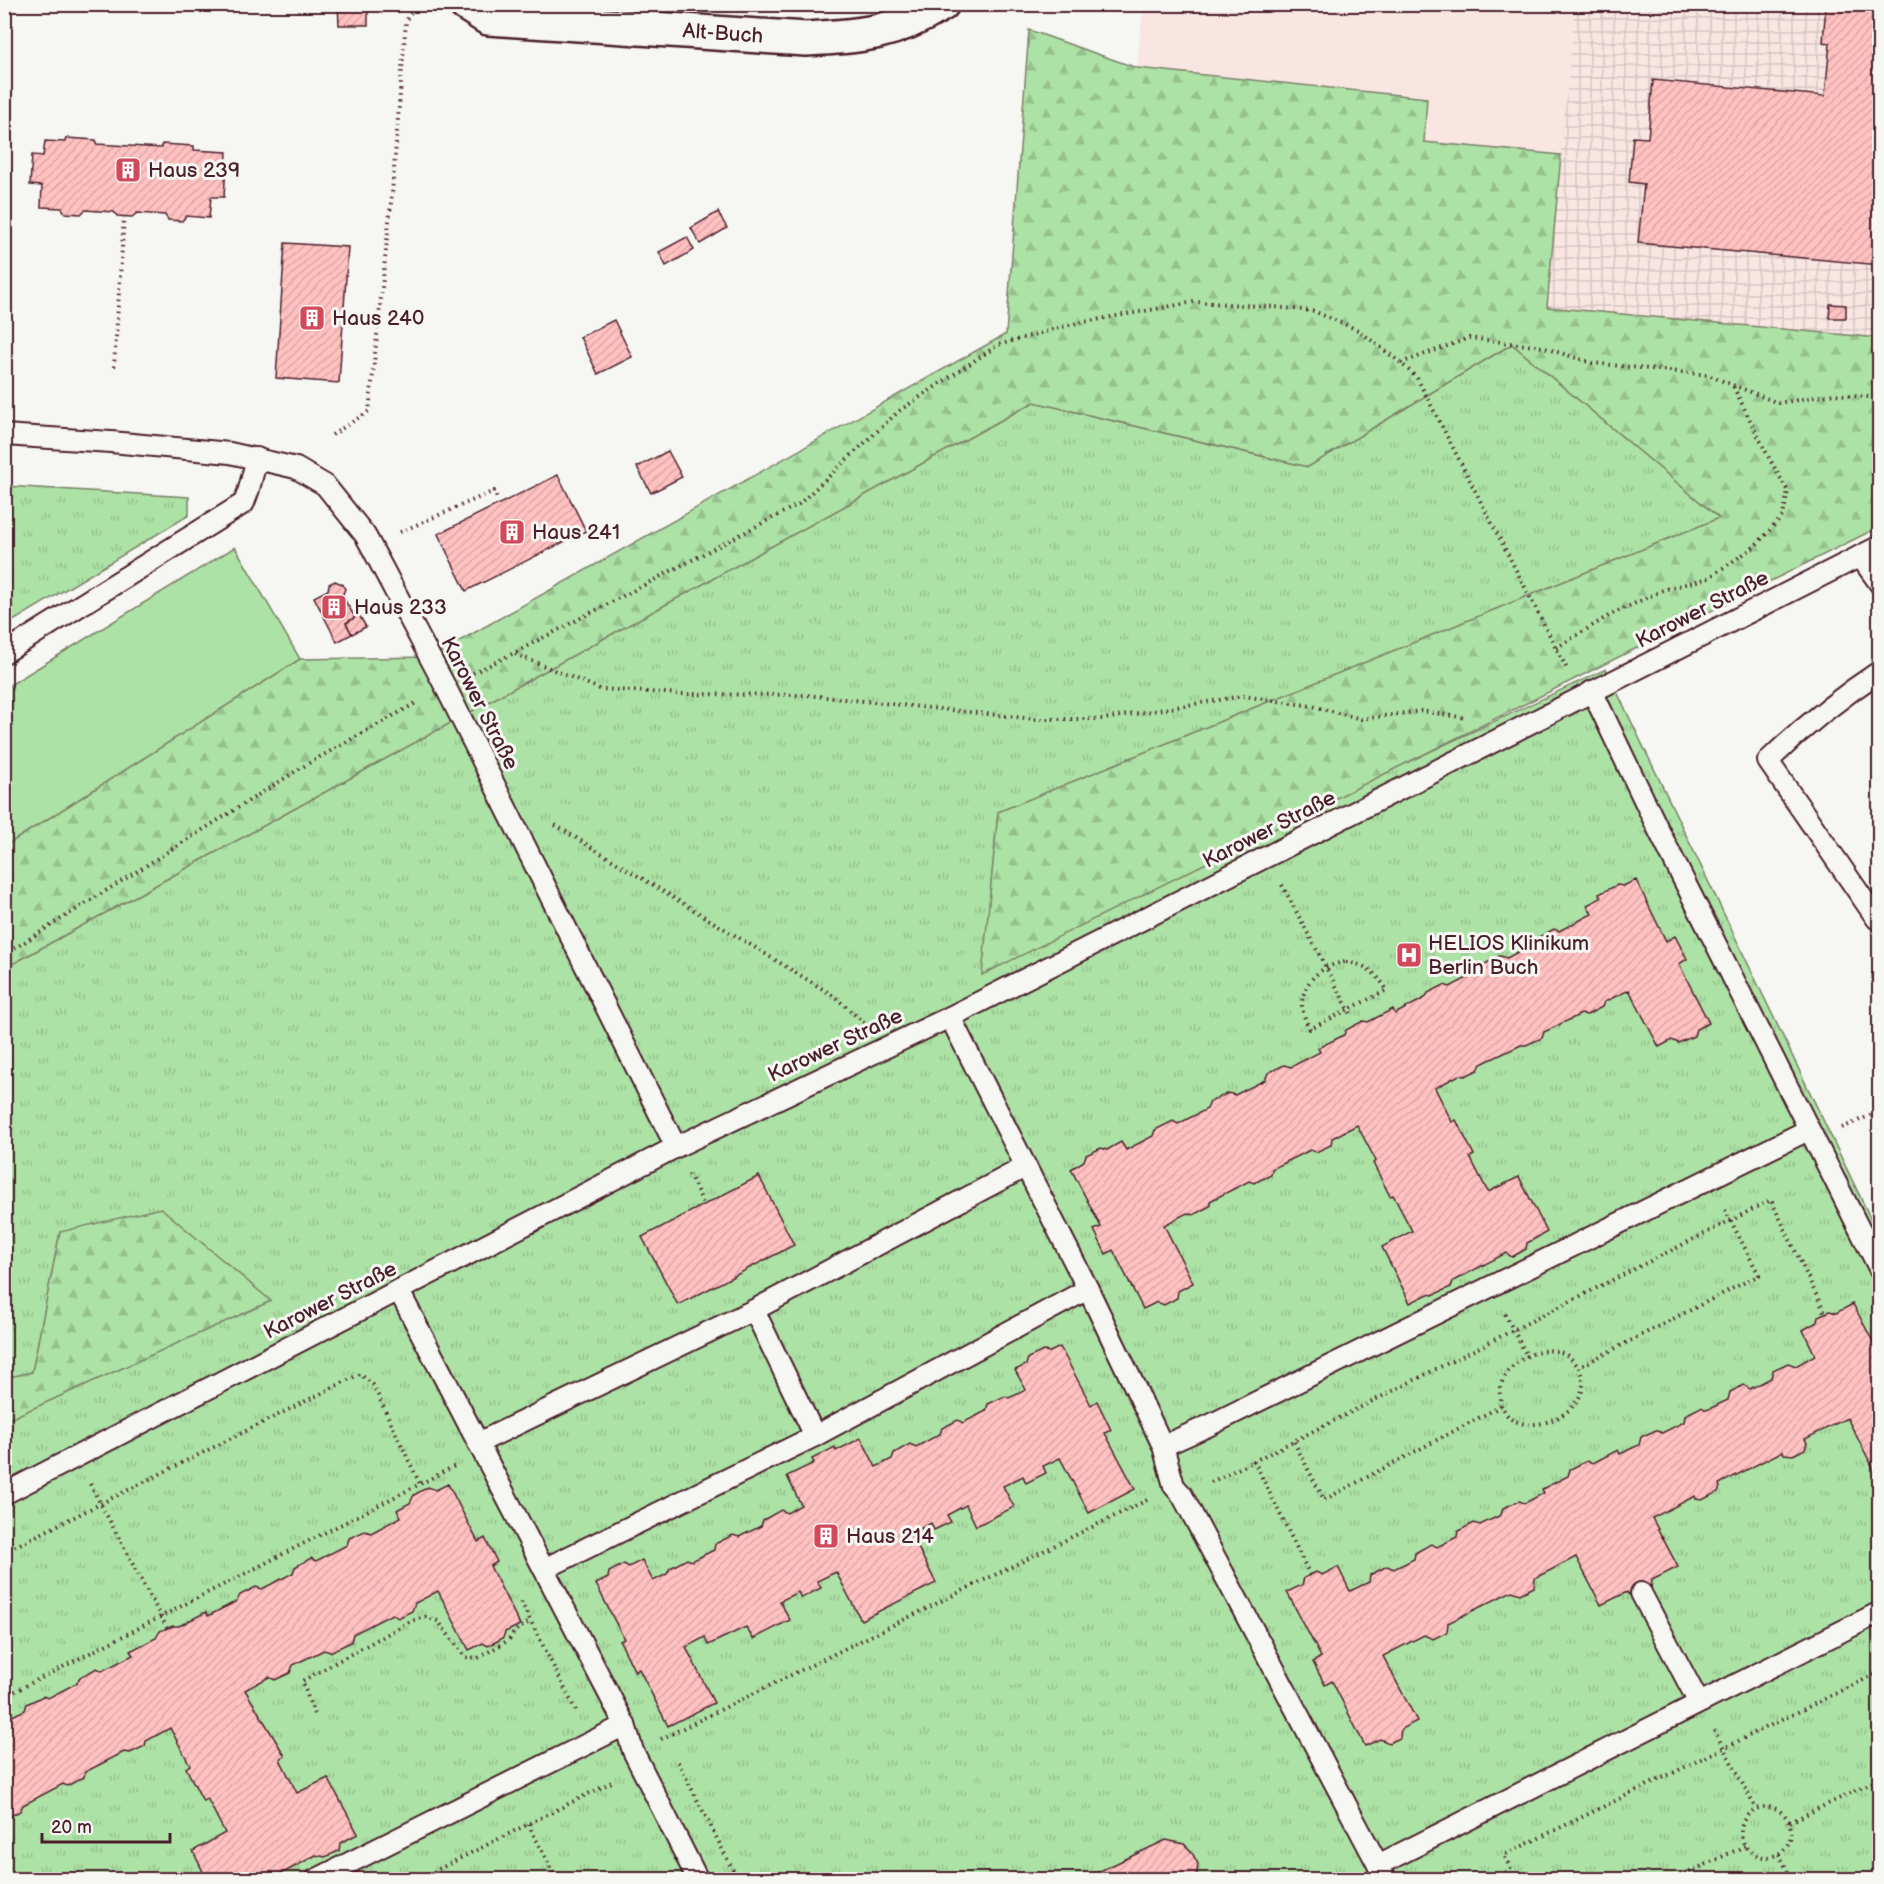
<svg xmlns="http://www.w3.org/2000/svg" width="1884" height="1884" viewBox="0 0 1884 1884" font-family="'Balsamiq Sans',sans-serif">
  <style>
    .built { fill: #f9e6e3 }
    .industrial { fill: url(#industrial-grid) }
    .grass { fill: url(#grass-tufts); stroke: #7b8068; stroke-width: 1.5 }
    .forest { fill: url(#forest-firs); stroke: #7b8068; stroke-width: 1.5 }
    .garden { fill: #ace2a5; stroke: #7b8068; stroke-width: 1.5 }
    .building { fill: url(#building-hatch); stroke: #4a1f2b; stroke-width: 1.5 }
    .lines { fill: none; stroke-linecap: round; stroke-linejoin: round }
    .service-casing { stroke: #4a1f2b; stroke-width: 24 }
    .minor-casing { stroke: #4a1f2b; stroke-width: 38 }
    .path { stroke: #4a1f2b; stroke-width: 4; stroke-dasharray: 1.5 4.5; stroke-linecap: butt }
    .service { stroke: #f6f6f2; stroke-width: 20 }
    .minor { stroke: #f6f6f2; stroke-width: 33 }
    .labels { text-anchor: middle; stroke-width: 6; stroke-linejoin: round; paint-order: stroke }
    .street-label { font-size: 21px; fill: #4a1f2b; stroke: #f6f6f2 }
    .poi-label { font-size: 21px; fill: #4a1f2b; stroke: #f6f6f2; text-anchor: start }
  </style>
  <defs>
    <pattern id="industrial-grid" width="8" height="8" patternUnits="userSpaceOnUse" patternTransform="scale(1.5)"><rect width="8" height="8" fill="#f9e6e3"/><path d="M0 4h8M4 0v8" fill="none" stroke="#d7c5c3"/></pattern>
    <pattern id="grass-tufts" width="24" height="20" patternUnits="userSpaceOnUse" patternTransform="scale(1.5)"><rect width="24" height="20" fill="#ace2a5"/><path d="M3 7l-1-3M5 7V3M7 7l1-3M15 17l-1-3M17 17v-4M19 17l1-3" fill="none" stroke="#96c18e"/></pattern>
    <pattern id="forest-firs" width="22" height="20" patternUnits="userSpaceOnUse" patternTransform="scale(1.5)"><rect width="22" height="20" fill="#ace2a5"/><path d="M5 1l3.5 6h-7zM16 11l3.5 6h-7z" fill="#96c18e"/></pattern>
    <pattern id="building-hatch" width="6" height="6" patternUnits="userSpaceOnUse" patternTransform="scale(1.5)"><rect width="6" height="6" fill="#ffc2c1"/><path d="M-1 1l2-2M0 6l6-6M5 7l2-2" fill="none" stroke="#dca6a6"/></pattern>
  </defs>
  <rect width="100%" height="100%" fill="#f6f6f2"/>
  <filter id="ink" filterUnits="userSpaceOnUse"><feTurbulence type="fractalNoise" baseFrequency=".0167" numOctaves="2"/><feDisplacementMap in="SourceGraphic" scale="12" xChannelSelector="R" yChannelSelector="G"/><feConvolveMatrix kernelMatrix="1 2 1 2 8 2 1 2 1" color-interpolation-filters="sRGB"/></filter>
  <g filter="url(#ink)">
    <polygon class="built" points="1143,5 1575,5 1561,155 1424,142 1427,97 1137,68"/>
    <polygon class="industrial" points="1575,5 1879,5 1879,338 1546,307"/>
    <g class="grass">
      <polygon points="1512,344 1720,518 998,812 984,961 1606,669 1879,1236 1879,1879 5,1879 4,1420 266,1297 60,1232 32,1373 5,1378 5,968 1034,402 1308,467"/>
      <polygon points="5,486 189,497 189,515 5,626"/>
    </g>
    <g class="forest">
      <polygon points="1029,30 1137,68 1427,98 1424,142 1561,155 1547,307 1879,338 1879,527 982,975 998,812 1719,518 1512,344 1308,467 1034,402 5,968 5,846 300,659 431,657 1006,334"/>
      <polygon points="161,1208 271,1301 5,1421 5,1378 32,1372 60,1232"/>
    </g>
    <polygon class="garden" points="235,547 300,659 5,846 5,688"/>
    <g class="building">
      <polygon points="338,4 368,4 368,25 339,25"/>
      <polygon points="1826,4 1880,4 1880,265 1638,243 1644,184 1629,182 1633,137 1648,138 1653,80 1825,96 1830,43 1823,42"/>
      <polygon points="66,138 96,140 96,144 162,148 162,144 194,146 194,150 227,152 224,197 211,197 209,218 186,216 182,221 168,220 165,215 137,213 132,217 117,216 114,212 85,210 81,214 65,213 62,208 41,207 42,186 30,185 32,155 43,156 45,141 65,142"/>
      <polygon points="718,212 727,228 700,244 691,228"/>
      <polygon points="687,237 694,250 666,266 659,252"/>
      <polygon points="285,243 348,247 339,383 276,378"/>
      <polygon points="1830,304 1846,305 1846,318 1829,318"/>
      <polygon points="614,320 632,357 598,374 580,337"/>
      <polygon points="668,451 682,477 651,493 637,467"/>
      <polygon points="558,475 586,531 466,591 438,534"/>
      <polygon points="335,581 342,584 345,589 342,596 355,617 346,623 352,634 337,642 314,597 328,590 329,584"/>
      <polygon points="359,615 366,627 352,634 346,623"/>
      <polygon points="1636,880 1666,941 1675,936 1687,959 1679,964 1709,1023 1696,1029 1694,1036 1678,1043 1672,1040 1659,1047 1629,990 1604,1002 1602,1007 1587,1015 1581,1014 1544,1032 1542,1038 1526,1045 1521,1045 1481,1064 1478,1070 1465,1076 1459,1075 1435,1088 1452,1122 1456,1120 1474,1155 1470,1157 1488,1192 1519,1177 1547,1232 1527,1243 1526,1249 1512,1257 1506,1253 1453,1281 1451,1287 1433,1295 1428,1294 1410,1303 1382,1247 1412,1231 1393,1195 1390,1196 1373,1163 1376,1161 1357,1125 1332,1138 1331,1145 1316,1152 1310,1150 1272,1169 1271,1175 1254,1183 1249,1181 1210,1201 1210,1206 1193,1215 1187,1213 1164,1225 1193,1283 1178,1291 1177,1298 1164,1305 1157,1302 1143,1309 1113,1250 1106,1254 1094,1230 1101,1227 1071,1169 1084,1161 1086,1155 1101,1148 1107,1150 1121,1142 1126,1150 1153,1136 1155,1130 1173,1121 1178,1124 1207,1109 1210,1102 1228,1093 1235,1095 1265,1080 1268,1073 1284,1065 1291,1067 1320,1052 1318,1048 1344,1035 1346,1030 1363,1021 1368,1022 1393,1009 1395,1014 1425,998 1428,993 1444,985 1450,987 1481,971 1483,965 1500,956 1507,958 1535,943 1537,938 1554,929 1559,931 1592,914 1587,905 1601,898 1599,894 1617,885 1623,886"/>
      <polygon points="759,1176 794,1245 678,1305 642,1237"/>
      <polygon points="1853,1304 1880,1355 1880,1481 1847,1418 1805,1439 1807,1443 1805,1449 1793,1455 1784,1454 1783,1451 1719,1484 1720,1487 1718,1492 1702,1500 1696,1499 1695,1496 1652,1518 1678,1567 1652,1580 1651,1589 1635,1596 1628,1594 1627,1592 1601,1605 1576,1557 1535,1578 1534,1587 1520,1594 1512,1591 1448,1623 1447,1632 1433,1639 1424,1635 1383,1656 1417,1721 1401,1729 1400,1738 1389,1743 1380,1739 1365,1746 1332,1681 1325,1685 1313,1662 1321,1657 1287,1592 1302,1585 1304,1578 1316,1572 1322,1575 1338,1567 1350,1591 1369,1582 1370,1575 1387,1566 1394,1569 1414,1559 1415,1553 1431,1544 1437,1547 1457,1537 1458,1531 1474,1523 1480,1525 1501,1515 1503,1508 1519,1501 1525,1503 1544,1493 1542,1489 1568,1476 1570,1469 1587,1461 1593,1463 1618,1450 1620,1454 1639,1445 1641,1437 1656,1430 1662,1433 1684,1422 1685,1415 1701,1407 1707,1410 1728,1400 1730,1392 1744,1385 1750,1389 1771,1378 1773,1370 1788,1363 1796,1366 1815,1355 1803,1330 1817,1322 1818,1316 1830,1311 1836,1313"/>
      <polygon points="1060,1347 1091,1405 1097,1401 1111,1430 1105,1433 1135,1489 1089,1513 1060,1458 1043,1466 1046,1473 1026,1483 1023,1476 1003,1486 1014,1507 976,1526 966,1505 947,1515 951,1522 934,1530 931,1523 911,1534 936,1583 861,1620 836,1572 817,1581 821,1588 801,1598 798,1592 780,1601 790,1620 753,1639 746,1627 708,1645 705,1637 686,1647 714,1703 668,1726 639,1669 635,1672 620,1641 624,1639 596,1584 608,1578 609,1572 624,1564 629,1567 642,1560 653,1581 667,1574 670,1568 687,1559 692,1561 714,1550 715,1544 733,1535 739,1537 761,1526 763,1520 781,1510 787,1513 801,1505 787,1476 814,1463 812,1459 835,1447 836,1451 861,1438 876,1467 892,1459 894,1453 910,1444 916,1447 940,1434 942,1428 958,1420 963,1423 986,1411 988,1404 1005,1396 1009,1398 1026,1390 1015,1370 1026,1365 1028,1358 1043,1351 1050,1352"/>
      <polygon points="448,1484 478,1542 485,1538 497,1562 490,1566 520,1625 505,1632 503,1638 488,1646 483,1643 469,1650 438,1591 415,1603 412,1611 398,1618 392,1614 353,1634 351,1642 330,1652 324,1650 293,1665 290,1673 275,1680 269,1677 245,1690 285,1756 280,1759 297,1793 328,1778 358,1834 340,1843 339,1851 325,1857 316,1855 270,1880 207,1880 193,1851 225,1833 207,1798 203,1801 186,1768 190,1765 170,1728 146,1741 145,1746 130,1753 124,1752 85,1772 84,1777 67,1786 63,1784 23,1805 20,1811 7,1818 4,1817 4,1720 25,1710 27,1704 43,1696 48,1698 77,1683 80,1677 97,1668 102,1671 133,1655 130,1651 156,1638 160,1631 173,1626 179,1626 206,1612 208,1616 237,1601 240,1595 256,1587 262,1589 293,1573 295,1567 311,1558 316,1561 347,1545 349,1538 365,1531 371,1533 401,1517 397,1510 410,1503 414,1495 428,1487 436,1490"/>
      <polygon points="1166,1840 1184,1844 1191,1851 1198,1864 1196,1880 1083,1879"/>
    </g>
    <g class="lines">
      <defs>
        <g id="service">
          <polyline points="4,435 111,442 230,453 296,468 325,485 365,535 370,544 445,686 676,1147"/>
          <polyline points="1860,556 1880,584"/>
          <polyline points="4,653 244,503 249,489 257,458"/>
          <path d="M1880 671C1839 698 1803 727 1768 761L1877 919 1880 917"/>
          <polyline points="1592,691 1659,831 1880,1270"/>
          <polyline points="950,1017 1088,1289 1163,1446 1174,1486 1182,1495 1386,1880"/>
          <polyline points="399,1291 625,1725 633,1751 698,1880"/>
          <polyline points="754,1310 815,1436"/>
          <polyline points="478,1443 754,1310 1025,1167"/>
          <polyline points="1163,1446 1210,1425 1808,1130"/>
          <polyline points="4,1494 676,1147 950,1017 1880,546"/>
          <polyline points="544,1569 815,1436 1088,1289"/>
          <polyline points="1641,1593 1699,1703"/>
          <polyline points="1378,1865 1880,1612"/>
          <polyline points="315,1880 625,1725"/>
        </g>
        <path id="minor" d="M466 4 488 18 806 39C861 36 894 34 942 4"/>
      </defs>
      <use href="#service" class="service-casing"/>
      <use href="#minor" class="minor-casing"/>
      <g class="path">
        <polyline points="1401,363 1469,338 1542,347 1592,363 1708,375 1778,403 1834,394 1880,398"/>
        <polyline points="114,367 124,217"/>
        <polyline points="332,435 369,411 392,193 406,20 416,4"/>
        <polyline points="400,532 494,491 498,501"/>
        <polyline points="1556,648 1610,615 1663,590 1708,578 1754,547 1783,516 1788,491 1769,458 1733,386"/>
        <polyline points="515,654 600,689 682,694 806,695 1035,719 1103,719 1243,696 1312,706 1361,719 1421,711 1466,718"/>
        <polyline points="473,673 514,653 799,504 899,411 998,345 1073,324 1194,302 1275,307 1313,311 1358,330 1401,363 1417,378 1567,669"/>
        <polyline points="555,825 834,996 864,1023"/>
        <polyline points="1282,885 1351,1014"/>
        <polyline points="4,955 309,763 418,702"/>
        <path d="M1346 962C1366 964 1376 973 1387 990L1310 1029C1306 1022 1303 1014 1302 1006 1302 981 1323 964 1346 962Z"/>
        <polyline points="1842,1128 1880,1111"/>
        <polyline points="689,1174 704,1205"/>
        <polyline points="1505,1314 1527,1356"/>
        <path d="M1501 1406C1501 1400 1499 1393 1500 1387 1507 1363 1540 1342 1565 1354 1570 1357 1575 1363 1579 1367"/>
        <path d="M1294 1442 1324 1500 1501 1406C1505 1411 1508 1418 1513 1420 1538 1433 1580 1414 1583 1385 1584 1380 1580 1372 1579 1367L1759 1275 1724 1208"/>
        <polyline points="1211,1482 1254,1461"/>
        <polyline points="90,1484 167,1628"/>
        <polyline points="4,1552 360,1374 373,1385 420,1484"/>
        <polyline points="1310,1575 1254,1461 1771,1200 1825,1313"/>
        <polyline points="521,1602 577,1713"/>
        <polyline points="4,1697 455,1466"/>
        <polyline points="314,1714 302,1681 411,1621 425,1617 438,1621 465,1657 478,1658 509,1640 515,1631 531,1621"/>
        <polyline points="1714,1730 1756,1809"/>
        <polyline points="661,1739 1147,1500"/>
        <polyline points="678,1762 738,1880"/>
        <circle cx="1766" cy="1832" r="25"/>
        <polyline points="1790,1822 1880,1779"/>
        <polyline points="528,1824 557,1880"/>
        <polyline points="1779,1854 1792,1880"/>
        <polyline points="417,1880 612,1782"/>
        <polyline points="1516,1880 1504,1855 1880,1672"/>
        <polyline points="1673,1880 1745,1846"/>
      </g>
      <use href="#service" class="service"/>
      <use href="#minor" class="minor"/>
    </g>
  </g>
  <defs>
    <symbol id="building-square" viewBox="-11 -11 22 22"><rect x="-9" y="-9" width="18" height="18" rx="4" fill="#d1495b" stroke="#f6f6f2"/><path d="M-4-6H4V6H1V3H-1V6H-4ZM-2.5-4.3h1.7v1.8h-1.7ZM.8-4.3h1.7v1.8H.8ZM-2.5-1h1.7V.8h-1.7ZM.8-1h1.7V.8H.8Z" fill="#fff"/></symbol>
    <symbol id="hospital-square" viewBox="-11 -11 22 22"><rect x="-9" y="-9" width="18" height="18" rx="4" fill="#d1495b" stroke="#f6f6f2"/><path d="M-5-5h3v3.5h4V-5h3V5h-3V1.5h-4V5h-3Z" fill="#fff"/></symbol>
  </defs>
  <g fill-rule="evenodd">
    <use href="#building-square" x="113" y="155" width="30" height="30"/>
    <use href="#building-square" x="297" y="303" width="30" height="30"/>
    <use href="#building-square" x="497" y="517" width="30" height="30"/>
    <use href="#building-square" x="319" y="592" width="30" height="30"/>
    <use href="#hospital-square" x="1394" y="940" width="30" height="30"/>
    <use href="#building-square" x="811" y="1521" width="30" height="30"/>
  </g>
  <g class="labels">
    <g class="street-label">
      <text transform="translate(723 33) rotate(4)" y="7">Alt-Buch</text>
      <text transform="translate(1702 609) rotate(-27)" y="7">Karower Straße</text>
      <text transform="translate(480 703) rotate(63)" y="7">Karower Straße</text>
      <text transform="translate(1269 829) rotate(-27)" y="7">Karower Straße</text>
      <text transform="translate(835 1045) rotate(-25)" y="7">Karower Straße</text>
      <text transform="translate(330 1300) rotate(-27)" y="7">Karower Straße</text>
    </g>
    <g class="poi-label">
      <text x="148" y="177">Haus 239</text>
      <text x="332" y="325">Haus 240</text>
      <text x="532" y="539">Haus 241</text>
      <text x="354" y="614">Haus 233</text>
      <text x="1428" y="950">HELIOS Klinikum<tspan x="1428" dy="24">Berlin Buch</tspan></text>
      <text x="846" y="1543">Haus 214</text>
    </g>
  </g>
  <rect width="1884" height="1884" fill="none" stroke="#f6f6f2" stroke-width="24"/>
  <rect x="12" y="12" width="1860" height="1860" fill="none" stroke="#4a1f2b" stroke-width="2" filter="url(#ink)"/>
  <path d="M42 1833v9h128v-9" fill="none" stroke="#4a1f2b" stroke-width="3"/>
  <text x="51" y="1833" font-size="18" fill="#4a1f2b" stroke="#f6f6f2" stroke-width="4.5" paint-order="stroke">20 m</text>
</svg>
